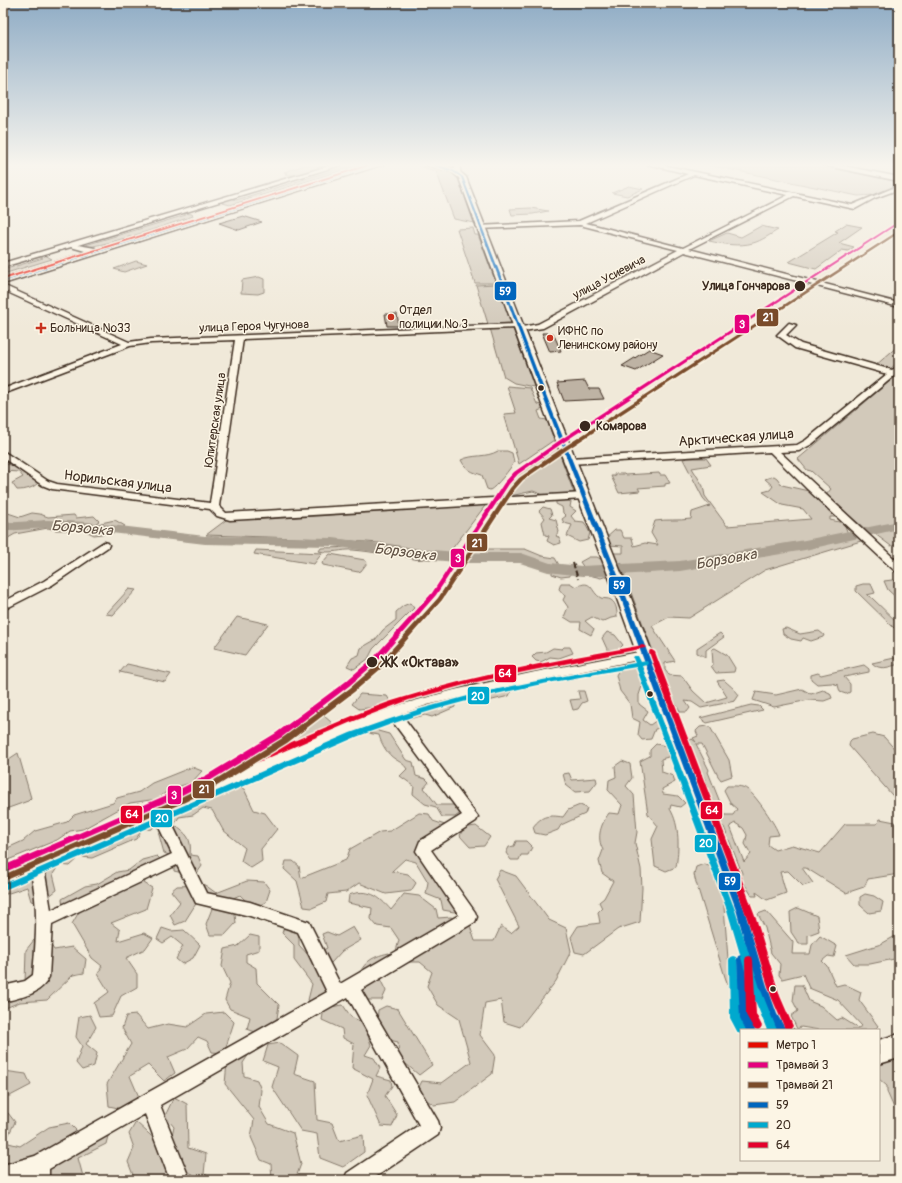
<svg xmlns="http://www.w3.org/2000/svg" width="902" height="1183" viewBox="0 0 902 1183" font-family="Pangolin,sans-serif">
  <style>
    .green { fill: #d2c9ba; stroke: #867a6c; fill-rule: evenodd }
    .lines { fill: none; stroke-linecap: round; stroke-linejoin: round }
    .river { fill: #aaa091; fill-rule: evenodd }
    .building { fill: #beb3a4; stroke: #3b2a1e }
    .street-casing { stroke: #3b2a1e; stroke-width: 3 }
    .secondary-casing { stroke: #3b2a1e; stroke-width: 3 }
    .primary-casing { stroke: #3b2a1e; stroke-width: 3 }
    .street { fill: #fcf5e5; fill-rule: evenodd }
    .secondary { fill: #fcf5e5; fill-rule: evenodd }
    .primary { fill: #fcf5e5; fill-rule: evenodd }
    .rail { stroke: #3b2a1e; stroke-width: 2; stroke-dasharray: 5.5 2.5; stroke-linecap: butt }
    .bus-1-casing { stroke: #fcf5e5; stroke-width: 3 }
    .bus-2-casing { stroke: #fcf5e5; stroke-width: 3 }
    .bus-3-casing { stroke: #fcf5e5; stroke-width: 3 }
    .bus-1 { fill: #0065bd; fill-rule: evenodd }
    .bus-2 { fill: #00a9ce; fill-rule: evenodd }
    .bus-3 { fill: #e4002b; fill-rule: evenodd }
    .tram-1-casing { stroke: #fcf5e5; stroke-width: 3 }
    .tram-2-casing { stroke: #fcf5e5; stroke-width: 3 }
    .tram-1 { fill: #e5007d; fill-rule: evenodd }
    .tram-2 { fill: #7a4b2a; fill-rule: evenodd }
    .metro-1-casing { stroke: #fcf5e5; stroke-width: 3 }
    .metro-1 { fill: #e50b00; fill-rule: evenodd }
    .stop-dot { fill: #3b2a1e; stroke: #fcf5e5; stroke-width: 1.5 }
    .poi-dot { fill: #c8321e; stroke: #fcf5e5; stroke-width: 1.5 }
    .labels { text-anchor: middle; stroke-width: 3; stroke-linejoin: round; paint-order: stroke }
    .far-street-label { font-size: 12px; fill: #3b2a1e; stroke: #fcf5e5 }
    .far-stop-label { font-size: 12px; font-weight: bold; fill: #3b2a1e; stroke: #fcf5e5; text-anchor: end }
    .far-poi-label { font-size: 12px; fill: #3b2a1e; stroke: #fcf5e5; text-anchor: start }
    .street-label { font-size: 14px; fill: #3b2a1e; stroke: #fcf5e5 }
    .stop-label { font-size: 14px; font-weight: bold; fill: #3b2a1e; stroke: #fcf5e5; text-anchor: start }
    .water-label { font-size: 15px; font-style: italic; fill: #625346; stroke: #fcf5e5 }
    .line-badge { stroke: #fcf5e5; stroke-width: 1.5 }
    .badge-label { font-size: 11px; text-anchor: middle; font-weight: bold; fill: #fff }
  </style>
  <rect width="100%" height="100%" fill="#f0e9d9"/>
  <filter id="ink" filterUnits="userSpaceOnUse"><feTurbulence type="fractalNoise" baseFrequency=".025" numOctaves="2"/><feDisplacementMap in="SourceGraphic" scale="8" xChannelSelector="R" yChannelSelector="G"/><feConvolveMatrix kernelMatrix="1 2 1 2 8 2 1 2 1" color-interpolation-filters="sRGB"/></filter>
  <g filter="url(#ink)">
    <g class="green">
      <path d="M308 164H323C312 172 297 178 285 174L288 173 284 172Z"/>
      <polygon points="354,164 362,164 230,205 219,202 231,198 236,200"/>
      <path d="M704 164H813L898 182C891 196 870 195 858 196Z"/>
      <path d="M419 166C429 166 449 169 457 176L474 223 454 219 436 171Z"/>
      <polygon points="629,186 643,189 627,196 612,193"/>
      <polygon points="531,208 548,211 533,214 512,215 510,209"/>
      <path d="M182 213 192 214 193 216C173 223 95 250 79 247L186 215Z"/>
      <polygon points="846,224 862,227 839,243 854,247 848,251 842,250 816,269 789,262 838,232 835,231"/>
      <path d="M761 226 778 230C771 234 761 241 753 243 739 247 723 244 709 241L727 233 741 237Z"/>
      <polygon points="473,228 475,235 478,235 496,283 475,283 457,229"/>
      <polygon points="43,254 52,259 3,274 3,270 43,258 39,256"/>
      <polygon points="136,261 147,264 124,272 114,269"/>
      <polygon points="259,277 264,279 264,292 258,294 241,293 242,280"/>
      <polygon points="497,284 511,323 488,324 476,285"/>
      <polygon points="490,328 513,329 534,387 514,383 504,377"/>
      <polygon points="899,345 899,361 889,370 875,366"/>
      <polygon points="896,376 899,378 899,544 891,546 867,528 864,528 826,495 831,489 811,471 807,470 798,459"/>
      <polygon points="507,386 530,388 537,404 541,405 543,409 538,411 541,419 547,420 554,440 519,464 504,414 516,413"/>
      <polygon points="557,447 574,493 546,496 533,491 501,498 513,479"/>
      <path d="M498 451H507L512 453 514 462C512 467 495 488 490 490L487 489 482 475C472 472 466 470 461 460 473 454 486 458 498 451Z"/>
      <path d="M688 458H706L711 465 692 468 703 486 705 496 727 526 811 519 803 509 782 505 763 492 770 490 773 486 765 479 774 476 777 478 782 485 813 492 820 498 819 501 832 508 838 517H830V520L844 523 848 534 854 537 856 536 861 541 765 570 689 618 669 617 652 626 675 661 665 663V670L669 675 682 676 693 691 706 703 727 697 717 681 724 680C729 685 734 688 739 695L735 701 701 708 692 702 685 701 690 708 687 712H680L662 675 624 574 629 572 628 567 614 560V553H623V546L609 545 605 539 615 530H620L624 538H632L634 546 645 543 658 545 651 533 655 521C667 519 678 521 691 519L692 512 710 506 703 498 683 459Z"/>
      <path d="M6 464 20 467 40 481C34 488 26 490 17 490L12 483 23 477 19 472 3 471Z"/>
      <polygon points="659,473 660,475 665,475 670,483 665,484 665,486 638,488 640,491 619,493 611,476 615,476 614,474 624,474 625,475"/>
      <polygon points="564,498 571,502 570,507 576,511 571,516 575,521 584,522 590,533 588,540 579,542 567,536 572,525 564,523 562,519 566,516 563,513 562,507 556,504 556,499"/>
      <polygon points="488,502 448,554 379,543 327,539 206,535 230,517"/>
      <polygon points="543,507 550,509 552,515 549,518 556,520 559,532 556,536 560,538 561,543 554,545 547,541 549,536 545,535 542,522 545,518 539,511"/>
      <polygon points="5,512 20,517 32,513 40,514 48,517 74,515 76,518 94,516 99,521 92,526 44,521 31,524 3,524 3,513"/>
      <polygon points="115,520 125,526 116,532 94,535 84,530 56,530 48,528 15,534 3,541 3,528 48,525 90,528 101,523"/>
      <path d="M347 546C358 550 371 546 382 552L386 551 398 552 423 559C415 561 409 557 402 556 385 555 369 551 353 550 342 549 331 554 319 551L321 548C330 547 338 549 347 546Z"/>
      <polygon points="476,549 525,549 542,556 555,558 559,565 570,568 570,576 561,577 552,574 552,564 543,564 522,555 477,555 471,553"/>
      <polygon points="256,550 322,553 314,564 254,554"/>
      <polygon points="330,554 365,560 367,563 361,571 358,572 323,565 322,563"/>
      <polygon points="589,557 597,557 606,562 610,575 601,578 589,575 580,562"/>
      <polygon points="892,580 899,581 899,600 888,590 884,581"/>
      <path d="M561 583H570L576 587C593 578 590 592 601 598 604 599 608 598 611 600 617 604 617 611 617 617L611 618 602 622 592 617 585 621 594 629 591 635 580 629 581 622H572L564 617 568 607 563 600 565 596 559 589Z"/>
      <polygon points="863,584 871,584 875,593 867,595 872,598 899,624 899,627 894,628 856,591 856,586"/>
      <polygon points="129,589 136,590 113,615 106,614"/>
      <polygon points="410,603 414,608 373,649 368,659 354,669 347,666 352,658 359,655 361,648 375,640 383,630 396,620 396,612 403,606"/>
      <polygon points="237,617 268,624 245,655 214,648"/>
      <polygon points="786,628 800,634 819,631 824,635 823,637 811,641 803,638 801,641 791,639 783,634 782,629"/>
      <polygon points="607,632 615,635 623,645 617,651 607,649 602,638"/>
      <polygon points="720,633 724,637 706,650 706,657 697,653 697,648"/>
      <polygon points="564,647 570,647 573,653 559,658 550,657 541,662 536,661 532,657 536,653 546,652 553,648 562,649"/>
      <polygon points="715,648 727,655 735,668 734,672 716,673 711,666 713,665 712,649"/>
      <path d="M899 657V664C889 667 880 671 872 663Z"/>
      <polygon points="127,664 171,674 165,682 120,672"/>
      <polygon points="864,665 869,669 869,672 844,677 850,684 850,692 846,694 840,692 838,685 832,683 817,684 811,679 811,675 818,673 821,675"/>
      <polygon points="620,668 636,668 643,683 639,695 639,704 648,711 643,720 650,725 657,720 660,728 655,729 651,739 642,740 638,735 640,722 632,718 630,704 620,691 616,675"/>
      <polygon points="503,687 512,689 509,696 484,702 476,701 475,697 478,692"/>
      <polygon points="802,689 811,694 823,690 830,693 832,698 824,701 809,700 774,707 753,700 756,692 776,695"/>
      <polygon points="578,691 584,691 587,701 582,703 578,709 573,710 570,700 580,699"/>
      <polygon points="360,694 387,696 390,701 384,706 359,709 352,704"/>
      <path d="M443 702 455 703V707L432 717 425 715 409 719 405 715C412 705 417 708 427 706 432 706 438 703 443 702Z"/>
      <polygon points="751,705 759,706 763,710 707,723 700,718"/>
      <path d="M323 715 332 723 309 734 306 741 253 768 244 767C251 750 278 746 293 741V733L310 717Z"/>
      <path d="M370 722 377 724 378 731 389 734 406 760 413 762 416 776 426 779 429 782 424 788 437 805H457L463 811 455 817H442L436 807 425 804 413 794 414 786 400 776 407 769C403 763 401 763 395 759 387 754 381 743 379 735L362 732 361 727Z"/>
      <path d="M707 726 710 727 729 760 732 776 721 780 718 776 702 744H696L709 770 708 772 725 815H733L737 809 731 804 724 790 727 786C734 786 742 785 748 790 756 796 776 825 779 835L769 836 768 845 775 850 792 845 820 853 845 824H877L880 819 895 822 899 825V874L868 879 864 887 846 893 806 868H802L813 883 803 886 788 871 780 872 786 893 767 900 756 892 757 896H752L741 878 742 873 724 827 720 823 721 819 714 802 712 801 703 783 706 781 703 775 698 774 693 759 696 757 689 741 692 739 696 742 693 738 698 736 696 731 700 727ZM735 823 743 828 747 835 745 844 751 854 744 862 730 826Z"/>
      <polygon points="873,734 884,737 899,754 899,803 849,746 850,741 852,739"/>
      <path d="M656 744 666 746 668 757 661 759 662 772 673 776 675 782 662 789 663 794 678 796 685 803 680 807 671 805 670 809C680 825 679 849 676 867L666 871 655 866 652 839 658 826 648 814 640 761 650 756V750Z"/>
      <polygon points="18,753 31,798 28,801 3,810 3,763"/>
      <path d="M622 761 630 764 632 778 626 786 634 795 637 832 635 843 641 869 642 888 640 922 618 929 584 954 575 952 571 937 578 926 600 923 598 912 602 908 599 902 604 898 613 881 602 873 599 861 603 850C596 837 601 824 609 813L619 814 622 805 608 790 609 780 616 777 615 766Z"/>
      <polygon points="192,767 202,771 192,782 169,790 157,799 130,803 83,829 70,831 57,840 3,862 3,850 23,841 35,831 67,822 74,815 113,803 117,798 139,792 152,783"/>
      <polygon points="569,773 572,780 596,778 597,782 590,791 575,792 566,785 563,774"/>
      <path d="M227 785 244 789 254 810 265 813 277 829 261 849 262 861 251 868 241 861 245 848 223 830 212 810 203 808 193 815 179 817 174 825C187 834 192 838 190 855L198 856 202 866 195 876 174 871V857L164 853 159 835 166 820 163 813 188 796 207 798 214 789Z"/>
      <path d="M580 805 587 808 585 814 561 825 558 830 545 835 535 833 533 827C542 815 549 815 563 817L568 810Z"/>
      <polygon points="419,813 429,814 433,821 445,825 420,850 432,851 433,863 468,906 454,912 443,910 441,900 426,894 428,882 416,862 405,859 392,871 408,874 416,883 411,891 386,894 359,883 346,892 328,894 326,902 312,908 304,907 297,881 284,869 286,861 293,861 299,866 301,878 346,860 350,849 380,832 390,831"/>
      <polygon points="156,816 158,821 152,829 142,830 136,839 92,858 80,857 70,866 59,865 53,874 57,890 40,903 31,901 27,887 3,895 3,882"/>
      <polygon points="476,826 490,837 484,846 470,847 460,836 463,828"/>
      <polygon points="516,841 526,841 532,847 528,855 521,855 519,860 511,860 506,853 509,847 514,846"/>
      <polygon points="157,856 161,860 144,883 152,888 146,909 111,923 120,930 118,941 144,933 153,938 145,949 126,958 137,974 137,987 121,996 112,1016 99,1017 94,1003 109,992 98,974 102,966 92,958 72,924 83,905 63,906 62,899 85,886 97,884 117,872 129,870 142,860"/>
      <polygon points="704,864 713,868 723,894 730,985 728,985 725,977 695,879 694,874 696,867"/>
      <path d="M500 870 516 876 549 920 566 928 571 951 556 981 520 1027 504 1022 501 1000 485 1003 480 1035 495 1055 492 1074 455 1102 434 1105 416 1093 422 1081 442 1083 471 1062 459 1019 438 1005 427 986 432 972 420 962H404L396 951 399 940 391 928 377 926 371 919 372 908 348 903 349 895C368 888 379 896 391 910L404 894 419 896 436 909 438 918 451 917 470 926 475 941H494L501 926 511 933 519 926 495 879Z"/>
      <polygon points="247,881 264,882 270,890 266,902 258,906 247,902 240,895 233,898 236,923 225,935 210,935 206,924 213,906 197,902 185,921 175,925 170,915 180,902 171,891 177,886 205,885 216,893"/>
      <polygon points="865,894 874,896 883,902 881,911 869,913 860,905 860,897"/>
      <polygon points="798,908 817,916 819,931 808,935 808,944 799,944 791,932 790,912"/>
      <polygon points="766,911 793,942 792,954 810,954 812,945 820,936 837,946 834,957 828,956 822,961 827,966 836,986 844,984 861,992 859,1000 878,1026 874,1030 819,1030 801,1027 797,1029 791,1016 798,1011 793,1001 795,985 802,985 809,1001 821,1006 837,1020 842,1018 858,1028 862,1026 838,1000 809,988 803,974 782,979 779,975 780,964 771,953 765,928 758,914"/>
      <polygon points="286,921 299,926 299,945 310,957 327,948 322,934 327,932 337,936 353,927 361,940 342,951 321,974 330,986 327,994 316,1003 308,1000 312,984 294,960 294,945 282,933"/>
      <polygon points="162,928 171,931 184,930 200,945 193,958 182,964 176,959 183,946 172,937 163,943 157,939"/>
      <polygon points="899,934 899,958 870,964 854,964 846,955 881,944"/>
      <polygon points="250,935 259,937 259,950 246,954 246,962 256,968 257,983 279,1005 276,1025 261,1034 247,1029 250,1017 230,1009 225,1000 230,983 222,966 225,949 238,946"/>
      <polygon points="34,940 48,940 54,950 72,947 86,959 84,973 73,975 47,1000 20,1002 3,1009 3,988 25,983 26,950"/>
      <path d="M389 953 395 966 380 979 386 991 382 1000H367L356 981C363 963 370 957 389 953Z"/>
      <polygon points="343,1005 351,1017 364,1023 371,1045 365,1055 374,1058 380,1068 376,1076 391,1080 392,1086 385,1096 397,1115 392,1127 381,1126 367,1095 373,1079 352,1068 354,1044 343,1038 342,1029 322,1020 324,1008"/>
      <polygon points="386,1006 398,1009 432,1065 419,1075 399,1058 398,1042 385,1039 377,1025 378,1010"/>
      <polygon points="224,1012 234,1022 224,1053 212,1052 207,1041 198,1037 187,1049 168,1057 175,1073 164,1081 148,1065 130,1076 139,1097 127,1110 109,1106 107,1084 131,1044 122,1028 126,1016 136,1015 148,1029 168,1024 187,1027 206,1014"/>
      <polygon points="90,1015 96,1027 86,1044 97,1053 94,1066 82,1070 76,1063 82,1046 76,1037 79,1017"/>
      <polygon points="280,1043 298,1056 294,1074 315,1081 317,1120 332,1123 339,1141 363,1135 364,1152 343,1167 320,1158 317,1134 301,1131 272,1087 278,1067 263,1061 268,1045"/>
      <polygon points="249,1054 243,1063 244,1076 257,1080 261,1090 259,1107 269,1124 293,1133 301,1164 295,1180 272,1180 271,1164 261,1160 251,1137 254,1120 225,1084 227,1062"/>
      <polygon points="899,1059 899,1111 895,1110 887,1092 887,1086 879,1079 879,1063"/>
      <polygon points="3,1069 4,1071 26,1074 31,1085 10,1096 3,1096"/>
      <polygon points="174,1097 187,1104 188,1148 206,1154 204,1174 218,1180 193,1180 193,1174 180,1169 169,1146 174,1127 165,1116"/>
      <polygon points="8,1113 15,1122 5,1142 20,1146 49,1127 69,1123 79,1133 109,1132 106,1144 78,1158 84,1180 3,1180 3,1114"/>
      <polygon points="136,1122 160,1144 173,1180 135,1180 128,1162 134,1148 129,1134"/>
    </g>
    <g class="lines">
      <polygon class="river" points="48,520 86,522 205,536 333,538 420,549 469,553 521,553 550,563 582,566 680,561 805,540 899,521 899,529 805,550 680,571 604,576 582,576 548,572 520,563 469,563 420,559 333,546 205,544 86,530 48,528 3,531 3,523"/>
    </g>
    <g class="building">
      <polygon points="243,216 262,222 239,230 219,223"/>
      <polygon points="385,314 397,314 399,326 387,326"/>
      <polygon points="542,333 553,333 561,351 550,352"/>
      <polygon points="649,349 663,354 636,371 622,366"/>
      <polygon points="585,381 589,389 599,389 604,399 564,401 557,383"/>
    </g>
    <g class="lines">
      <defs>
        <g id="street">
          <polygon points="335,164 344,164 78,245 95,248 95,250 85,251 71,247 3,267 3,263"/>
          <polygon points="454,164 459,164 461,175 456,174"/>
          <path d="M647 164H658L852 205 893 188 899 183V188L897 190 875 198 855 209 794 196 689 249 899 303V307L684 252 543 328 517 332V328L538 324 678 250 580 225 479 229 476 227 477 226 579 221 688 174ZM694 175 788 195 683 248 586 223Z"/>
          <polygon points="3,285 129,342 151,339 518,324 522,326 518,328 243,339 219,506 226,513 584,493 589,496 584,499 230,520 217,516 210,509 52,489 42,485 3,458 3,451 48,481 57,484 210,503 235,340 151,343 130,346 3,394 3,389 122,344 3,290"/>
          <polygon points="789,323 796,325 786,335 801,344 892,370 899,366 899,372 812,444 799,451 780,452 899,563 899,572 895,571 807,489 770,452 570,464 565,461 570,458 797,445 806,440 887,374 795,348 777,335"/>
          <polygon points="104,542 108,543 109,545 108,547 52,585 3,610 3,602 44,581"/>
          <path d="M644 651 648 652 650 655 648 658 508 686 427 705 401 714 478 817 476 821 431 850 475 912 477 917 475 922 361 990 438 1121 440 1128 438 1135 371 1180H344L347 1173 419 1125 348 997 160 1105 190 1180H170L145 1114 49 1169V1180H29V1176L18 1180H3V1165L35 1156 327 992 298 932 250 916 196 903 177 865 52 924 49 977C41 995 21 997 3 1002V986L25 981 33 975C36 941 39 907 31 874L3 885V872L345 725 403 704 454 690 535 672ZM390 718 462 815 420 841 416 851 459 915 340 984 309 922 250 902 206 893 167 814 355 731ZM155 819 172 854 51 910 44 868Z"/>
        </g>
        <g id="secondary">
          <path d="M424 164C438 164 455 166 466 177L554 405 626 585 751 909 773 986 782 1010 793 1030H768L751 986 729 909 612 585 542 405 459 178 452 172Z"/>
          <polygon points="818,164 834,164 899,177 899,181"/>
          <polygon points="899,1034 899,1058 879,1064 879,1040"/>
        </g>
        <polygon id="primary" points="371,164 384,164 3,284 3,278"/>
      </defs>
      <use href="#street" class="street-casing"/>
      <use href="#secondary" class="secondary-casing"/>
      <use href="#primary" class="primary-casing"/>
      <use href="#street" class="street"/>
      <use href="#secondary" class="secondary"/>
      <use href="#primary" class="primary"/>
      <polyline class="rail" points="573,563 578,579"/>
      <defs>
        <g id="bus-1">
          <polygon points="375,164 380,164 3,282 3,280"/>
          <path d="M428 164C440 164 454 169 463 177L550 405 622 585 744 909 767 986 777 1014 786 1030H776L768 1016 757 986 736 909 616 585 546 405 461 177 453 172Z"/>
          <polygon points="741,955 744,956 745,959 748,1016 755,1030 745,1030 738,1017 737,959 738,956"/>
        </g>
        <g id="bus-2">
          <path d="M634 656H638L641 662 647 661 648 663 647 665 642 666 735 910 760 988 777 1030H767L750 988 727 910 636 667C573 678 510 689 448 706 417 714 386 726 356 737L9 888 6 889 3 888V884L350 733 384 721 417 710 475 694 532 682 635 663 633 658Z"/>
          <polygon points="733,956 736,957 737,960 740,1018 746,1030 741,1030 741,1034 738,1033 730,1018 729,960 730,957"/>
        </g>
        <g id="bus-3">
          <path d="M643 645 646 647 645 648 529 671 472 683 409 700 349 723 3 873V866L345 719C364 711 384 703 405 697 482 673 563 659 643 645Z"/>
          <polygon points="650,650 652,650 655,652 739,872 756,918 780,996 793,1026 791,1029 789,1030 785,1029 771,996 747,918 731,872 660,683 649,652"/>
          <polygon points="749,956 752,957 753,960 756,1014 762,1026 760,1029 758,1030 754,1029 746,1015 745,960 746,957"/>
        </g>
      </defs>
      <use href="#bus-1" class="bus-1-casing"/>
      <use href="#bus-2" class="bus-2-casing"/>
      <use href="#bus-3" class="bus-3-casing"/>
      <use href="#bus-1" class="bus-1"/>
      <use href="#bus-2" class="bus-2"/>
      <use href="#bus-3" class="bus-3"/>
      <defs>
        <polygon id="tram-1" points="899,221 899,223 564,442 518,474 509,484 436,595 377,662 349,686 282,737 213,779 182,795 3,873 3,866 176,791 207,775 276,733 345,682 373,658 432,593 504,483 514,472 560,440"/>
        <polygon id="tram-2" points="898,231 899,231 899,233 568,449 523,480 515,489 442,600 383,667 354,692 287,743 217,786 185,802 9,879 6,880 3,879 3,875 179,798 211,782 281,739 350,688 379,663 438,598 510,488 519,478 564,447"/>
      </defs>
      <use href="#tram-1" class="tram-1-casing"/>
      <use href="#tram-2" class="tram-2-casing"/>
      <use href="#tram-1" class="tram-1"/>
      <use href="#tram-2" class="tram-2"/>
      <defs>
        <polygon id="metro-1" points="369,164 375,164 3,280 3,278"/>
      </defs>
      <use href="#metro-1" class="metro-1-casing"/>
      <use href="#metro-1" class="metro-1"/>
    </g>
  </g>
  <linearGradient id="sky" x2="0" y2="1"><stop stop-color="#8facc5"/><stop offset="0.5" stop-color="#f8f5ee"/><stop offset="1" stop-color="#f8f5ee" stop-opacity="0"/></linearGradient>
  <rect width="902" height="330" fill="url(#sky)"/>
  <g class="stop-dot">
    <circle cx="800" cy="286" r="6"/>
    <circle cx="541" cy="388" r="3.5"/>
    <circle cx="585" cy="426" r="6"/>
    <circle cx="372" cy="662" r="6"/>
    <circle cx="650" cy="694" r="3.5"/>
    <circle cx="773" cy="989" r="3.5"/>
  </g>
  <g class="poi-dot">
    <circle cx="391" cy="317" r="4"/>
    <path d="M39 322h4v4h4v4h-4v4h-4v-4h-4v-4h4z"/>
    <circle cx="550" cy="338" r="4"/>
  </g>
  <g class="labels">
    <g class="far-street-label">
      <text transform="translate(609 277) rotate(-28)" y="4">улица Усиевича</text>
      <text transform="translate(254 326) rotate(-2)" y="4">улица Героя Чугунова</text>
      <text transform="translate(215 420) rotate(-82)" y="4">Юпитерская улица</text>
    </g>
    <g class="far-stop-label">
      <text x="790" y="290">Улица Гончарова</text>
      <text x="596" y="430" text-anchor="start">Комарова</text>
    </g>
    <g class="far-poi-label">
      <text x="399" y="314">Отдел<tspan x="399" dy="14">полиции № 3</tspan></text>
      <text x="50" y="332">Больница №33</text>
      <text x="558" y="335">ИФНС по<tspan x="558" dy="14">Ленинскому району</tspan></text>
    </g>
    <g class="street-label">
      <text transform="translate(736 437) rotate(-4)" y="5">Арктическая улица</text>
      <text transform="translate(118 481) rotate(7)" y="5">Норильская улица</text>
    </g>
    <g class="stop-label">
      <text x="382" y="667">ЖК «Октава»</text>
    </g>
    <g class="water-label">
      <text transform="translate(82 528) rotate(5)" y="5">Борзовка</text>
      <text transform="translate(405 552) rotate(7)" y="5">Борзовка</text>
      <text transform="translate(726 559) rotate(-10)" y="5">Борзовка</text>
    </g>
  </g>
  <g class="line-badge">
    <rect x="494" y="281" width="23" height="20" rx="4" fill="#0065bd"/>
    <rect x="756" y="308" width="23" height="19" rx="4" fill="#7a4b2a"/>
    <rect x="734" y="314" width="16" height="20" rx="4" fill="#e5007d"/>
    <rect x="466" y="533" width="22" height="19" rx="4" fill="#7a4b2a"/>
    <rect x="450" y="548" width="15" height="20" rx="4" fill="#e5007d"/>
    <rect x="608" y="576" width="23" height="19" rx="4" fill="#0065bd"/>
    <rect x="494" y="664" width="23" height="19" rx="4" fill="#e4002b"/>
    <rect x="467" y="686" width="23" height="19" rx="4" fill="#00a9ce"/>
    <rect x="192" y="780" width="23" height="19" rx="4" fill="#7a4b2a"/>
    <rect x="167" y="785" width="15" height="20" rx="4" fill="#e5007d"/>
    <rect x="700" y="801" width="23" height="19" rx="4" fill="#e4002b"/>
    <rect x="120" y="805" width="23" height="19" rx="4" fill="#e4002b"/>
    <rect x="150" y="809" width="23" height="19" rx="4" fill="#00a9ce"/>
    <rect x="694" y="834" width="23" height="19" rx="4" fill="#00a9ce"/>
    <rect x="718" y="872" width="23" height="19" rx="4" fill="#0065bd"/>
  </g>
  <g class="badge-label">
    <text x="505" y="295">59</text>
    <text x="768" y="321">21</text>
    <text x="742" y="328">3</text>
    <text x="477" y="547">21</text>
    <text x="458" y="562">3</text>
    <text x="619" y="589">59</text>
    <text x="505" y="677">64</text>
    <text x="478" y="700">20</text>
    <text x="204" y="793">21</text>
    <text x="174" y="799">3</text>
    <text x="712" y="814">64</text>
    <text x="132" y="818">64</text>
    <text x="162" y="822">20</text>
    <text x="706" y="847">20</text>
    <text x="730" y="885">59</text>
  </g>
  <rect width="902" height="1183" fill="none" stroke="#fcf5e5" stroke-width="16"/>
  <rect x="8" y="8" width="886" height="1167" fill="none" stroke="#3b2a1e" stroke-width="1.5" filter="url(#ink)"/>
  <rect x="740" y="1029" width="140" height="132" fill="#fcf5e5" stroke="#afa495"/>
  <rect x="748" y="1042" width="20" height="6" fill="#e50b00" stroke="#afa495"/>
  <text x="776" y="1049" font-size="12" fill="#3b2a1e">Метро 1</text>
  <rect x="748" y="1062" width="20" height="6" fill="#e5007d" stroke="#afa495"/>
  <text x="776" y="1069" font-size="12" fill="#3b2a1e">Трамвай 3</text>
  <rect x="748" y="1082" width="20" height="6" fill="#7a4b2a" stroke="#afa495"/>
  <text x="776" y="1089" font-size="12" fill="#3b2a1e">Трамвай 21</text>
  <rect x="748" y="1102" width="20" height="6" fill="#0065bd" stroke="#afa495"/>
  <text x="776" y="1109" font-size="12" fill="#3b2a1e">59</text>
  <rect x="748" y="1122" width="20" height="6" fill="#00a9ce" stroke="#afa495"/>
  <text x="776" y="1129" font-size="12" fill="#3b2a1e">20</text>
  <rect x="748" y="1142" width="20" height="6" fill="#e4002b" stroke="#afa495"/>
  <text x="776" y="1149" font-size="12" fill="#3b2a1e">64</text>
</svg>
